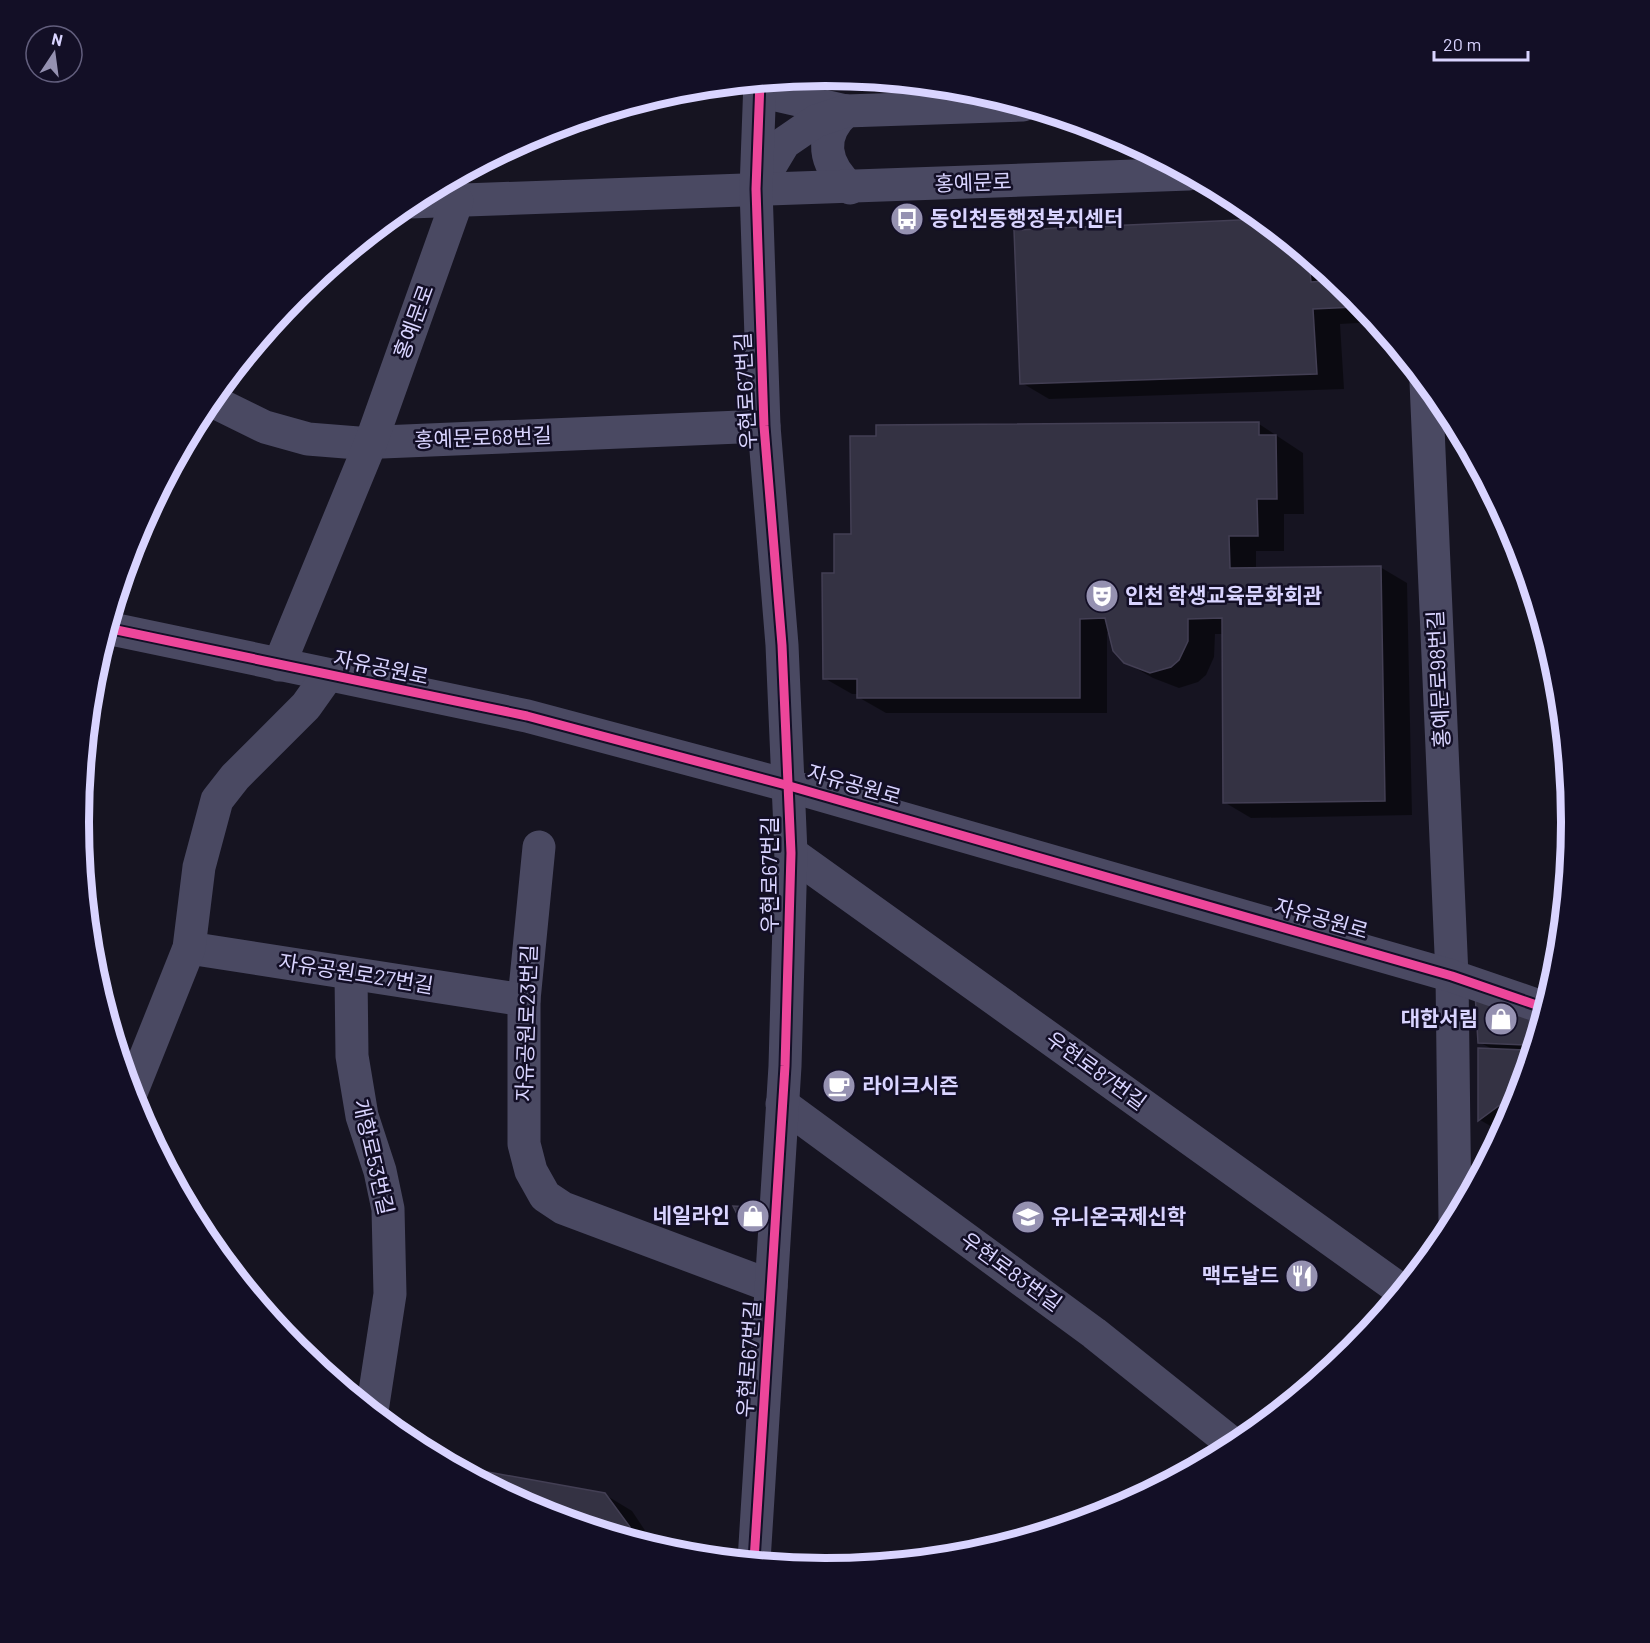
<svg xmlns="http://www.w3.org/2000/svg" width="1650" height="1643" viewBox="0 0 1650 1643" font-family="Barlow,'Noto Sans KR',sans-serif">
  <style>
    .shadow { fill: #0007 }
    .building { fill: #343243; stroke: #433f54; stroke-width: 1.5 }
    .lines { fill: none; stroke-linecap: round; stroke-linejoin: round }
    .minor { stroke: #4a4962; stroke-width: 33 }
    .cycleway-casing { stroke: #130f26; stroke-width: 13 }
    .cycleway { stroke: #ed469a; stroke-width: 9 }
    .labels { text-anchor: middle; stroke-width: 5; stroke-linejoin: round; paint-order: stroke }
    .street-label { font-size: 21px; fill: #d9d4ff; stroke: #130f26 }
    .poi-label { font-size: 21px; font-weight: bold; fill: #d9d4ff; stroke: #130f26; text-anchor: start }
    .rim { fill: none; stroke: #d9d4ff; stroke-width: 8 }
  </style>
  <rect width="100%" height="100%" fill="#161421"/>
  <g class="shadow">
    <polygon points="1264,221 1353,294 1376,322 1340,324 1344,389 1049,399 1022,383"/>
    <polygon points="1259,424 1303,453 1304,514 1284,514 1284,551 1256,551 1256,569 1380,567 1407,583 1412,815 1251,818 1224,802 1223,634 1215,634 1214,657 1206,675 1198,682 1179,688 1153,678 1125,662 1110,633 1107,633 1107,713 886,713 858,697 858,694 852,694 824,678 835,575 853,536"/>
    <polygon points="1477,994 1542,1017 1515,1107 1501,1132 1480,1120 1479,1050 1494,1050 1479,1042"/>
    <polygon points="735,1208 773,1228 750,1227 743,1223"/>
    <polygon points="460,1468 604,1494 632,1511 656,1547 539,1511"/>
  </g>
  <g class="building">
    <polygon points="1262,219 1309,258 1311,282 1336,280 1355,296 1355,307 1313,309 1317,374 1020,384 1014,230"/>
    <polygon points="1259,422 1259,435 1276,435 1277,499 1257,499 1258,536 1229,536 1230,568 1381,566 1385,801 1223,803 1222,618 1188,619 1188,641 1179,660 1171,667 1150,673 1124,663 1113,651 1105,618 1080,619 1080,698 857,698 857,679 823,679 822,573 834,573 834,534 851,534 850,436 876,436 876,425"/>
    <polygon points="1475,992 1531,1009 1526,1045 1478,1043"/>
    <polygon points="1478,1048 1524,1050 1520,1090 1478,1121"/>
    <polygon points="733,1206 768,1208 767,1226 742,1224"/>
    <polygon points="455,1466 605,1493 630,1527 629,1538 539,1511"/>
  </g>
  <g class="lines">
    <g class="minor">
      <polyline points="761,81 776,95 846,111"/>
      <path d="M846 111C818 136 824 164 850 188"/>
      <polyline points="757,188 784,143 816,121 846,111 1023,105"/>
      <polyline points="409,202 1189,174"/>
      <polyline points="1426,382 1452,976 1455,1219"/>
      <polyline points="210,400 265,427 308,439 358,443 764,426"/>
      <polyline points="107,628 527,716 786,785 1452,976 1545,1008"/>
      <polyline points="279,665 371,442 457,201"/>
      <polyline points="539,847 524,1000 524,1144 531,1171 545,1196 563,1208 771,1286"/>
      <polyline points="791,853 1401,1290"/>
      <polyline points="189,948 524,1000"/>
      <polyline points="351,974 352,1056 362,1116 380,1171 388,1209 390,1294 372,1411"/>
      <polyline points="131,1093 189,948 199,867 217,800 235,777 306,706 328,675"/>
      <polyline points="782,1104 1094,1333 1234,1445"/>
      <polyline points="754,1561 785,1066 791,853 782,645 764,426 756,189 760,81"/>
    </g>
    <defs>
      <g id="cycleway">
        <polyline points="107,628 527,716 786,785 1452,976 1545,1008"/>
        <polyline points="754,1561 785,1066 791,853 782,645 764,426 756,189 760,81"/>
      </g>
    </defs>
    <use href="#cycleway" class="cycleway-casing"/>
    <use href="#cycleway" class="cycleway"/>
  </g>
  <defs>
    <symbol id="bus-disc" viewBox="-11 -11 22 22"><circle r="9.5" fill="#9591b1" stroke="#130f26"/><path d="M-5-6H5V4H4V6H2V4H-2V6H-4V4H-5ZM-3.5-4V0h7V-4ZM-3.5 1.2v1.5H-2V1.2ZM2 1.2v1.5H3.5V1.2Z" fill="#fff"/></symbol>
    <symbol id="theatre-disc" viewBox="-11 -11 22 22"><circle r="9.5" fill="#9591b1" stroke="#130f26"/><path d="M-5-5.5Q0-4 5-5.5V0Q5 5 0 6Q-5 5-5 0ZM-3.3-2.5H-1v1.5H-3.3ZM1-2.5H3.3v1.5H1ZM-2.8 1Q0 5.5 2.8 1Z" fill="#fff"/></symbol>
    <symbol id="shop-disc" viewBox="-11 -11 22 22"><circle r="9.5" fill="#9591b1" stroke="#130f26"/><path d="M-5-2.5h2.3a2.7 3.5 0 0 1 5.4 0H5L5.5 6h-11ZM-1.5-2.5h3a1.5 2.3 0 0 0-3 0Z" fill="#fff"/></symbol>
    <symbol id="cafe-disc" viewBox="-11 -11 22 22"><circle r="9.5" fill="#9591b1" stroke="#130f26"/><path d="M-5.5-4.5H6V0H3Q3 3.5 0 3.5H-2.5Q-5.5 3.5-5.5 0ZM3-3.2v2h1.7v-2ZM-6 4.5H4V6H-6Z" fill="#fff"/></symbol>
    <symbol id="university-disc" viewBox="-11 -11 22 22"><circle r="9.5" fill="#9591b1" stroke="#130f26"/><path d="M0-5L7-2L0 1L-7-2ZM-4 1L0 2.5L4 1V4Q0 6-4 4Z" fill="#fff"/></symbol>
    <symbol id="restaurant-disc" viewBox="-11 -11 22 22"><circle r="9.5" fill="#9591b1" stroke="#130f26"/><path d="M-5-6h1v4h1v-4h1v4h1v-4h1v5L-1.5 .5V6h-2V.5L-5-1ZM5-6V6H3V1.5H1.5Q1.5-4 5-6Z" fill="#fff"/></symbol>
  </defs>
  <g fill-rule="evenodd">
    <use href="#bus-disc" x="888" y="200" width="38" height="38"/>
    <use href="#theatre-disc" x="1083" y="577" width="38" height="38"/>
    <use href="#shop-disc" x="1482" y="1000" width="38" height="38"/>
    <use href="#cafe-disc" x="820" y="1067" width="38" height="38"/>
    <use href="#shop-disc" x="734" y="1197" width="38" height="38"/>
    <use href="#university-disc" x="1009" y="1198" width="38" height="38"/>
    <use href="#restaurant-disc" x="1283" y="1257" width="38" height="38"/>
  </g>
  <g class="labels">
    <g class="street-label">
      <text transform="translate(973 183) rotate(-2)" y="7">홍예문로</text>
      <text transform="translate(414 322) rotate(-70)" y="7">홍예문로</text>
      <text transform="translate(746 391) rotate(-93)" y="7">우현로67번길</text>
      <text transform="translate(483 438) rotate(-2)" y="7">홍예문로68번길</text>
      <text transform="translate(381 668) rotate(12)" y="7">자유공원로</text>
      <text transform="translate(1439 679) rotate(-93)" y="7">홍예문로98번길</text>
      <text transform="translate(854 785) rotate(16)" y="7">자유공원로</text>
      <text transform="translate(770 875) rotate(-90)" y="7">우현로67번길</text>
      <text transform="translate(1321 919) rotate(16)" y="7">자유공원로</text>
      <text transform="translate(356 974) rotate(9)" y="7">자유공원로27번길</text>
      <text transform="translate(527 1023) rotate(-88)" y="7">자유공원로23번길</text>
      <text transform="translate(1096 1071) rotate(36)" y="7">우현로87번길</text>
      <text transform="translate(373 1157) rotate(77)" y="7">개항로53번길</text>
      <text transform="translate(1011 1272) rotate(36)" y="7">우현로83번길</text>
      <text transform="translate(749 1359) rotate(-86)" y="7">우현로67번길</text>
    </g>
    <g class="poi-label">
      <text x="930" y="226">동인천동행정복지센터</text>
      <text x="1125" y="603">인천 학생교육문화회관</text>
      <text x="1478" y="1026" text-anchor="end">대한서림</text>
      <text x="862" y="1093">라이크시즌</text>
      <text x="730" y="1223" text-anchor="end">네일라인</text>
      <text x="1051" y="1224">유니온국제신학</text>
      <text x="1279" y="1283" text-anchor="end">맥도날드</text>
    </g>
  </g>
  <path d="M0 0H1650V1643H0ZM89 822a736 736 0 1 1 1472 0a736 736 0 1 1-1472 0Z" fill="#130f26" fill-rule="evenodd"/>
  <path class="rim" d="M89 822a736 736 0 1 1 1472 0a736 736 0 1 1-1472 0Z"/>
  <g transform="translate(54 54) rotate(13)"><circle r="28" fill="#130f26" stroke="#625e7d" stroke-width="1.5"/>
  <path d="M0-4.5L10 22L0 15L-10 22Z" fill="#9591b1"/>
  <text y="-9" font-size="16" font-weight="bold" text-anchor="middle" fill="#d9d4ff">N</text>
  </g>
  <path d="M1434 51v9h94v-9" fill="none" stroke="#d9d4ff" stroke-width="3"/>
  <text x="1443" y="51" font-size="18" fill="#d9d4ff" stroke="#130f26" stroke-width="4.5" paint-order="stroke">20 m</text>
</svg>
